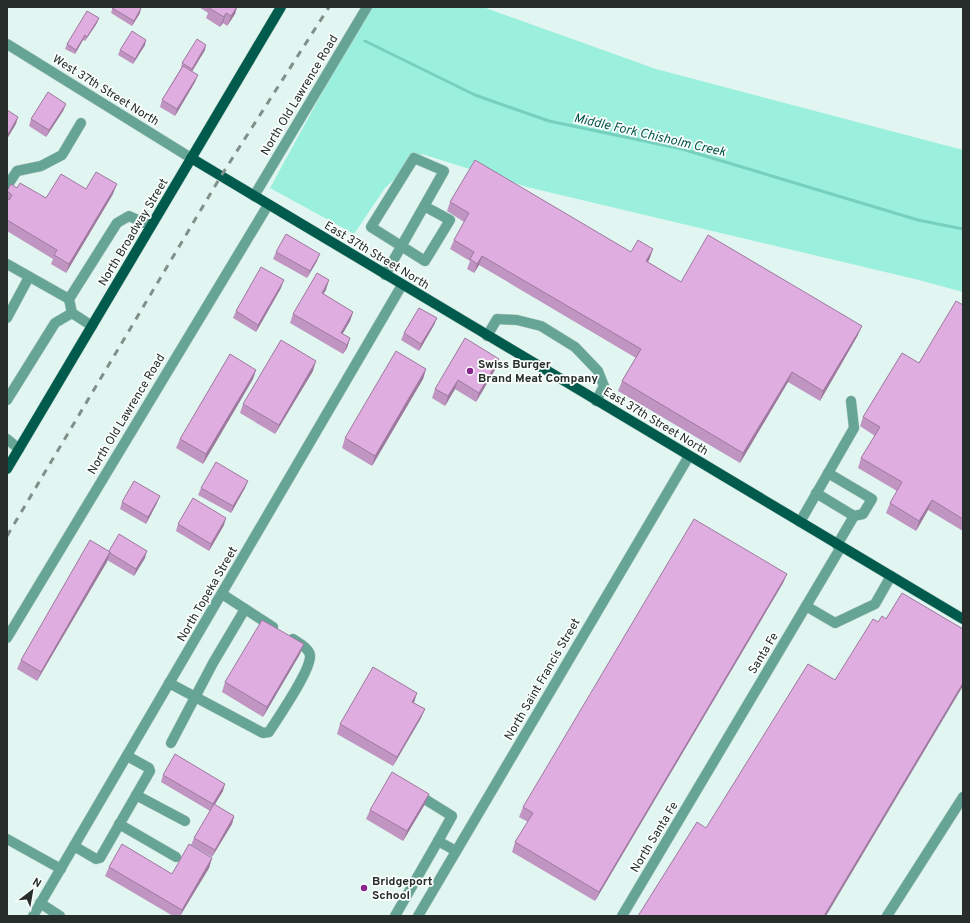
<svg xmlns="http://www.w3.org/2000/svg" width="970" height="923" viewBox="0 0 970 923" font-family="Overpass,sans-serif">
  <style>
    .green { fill: #9af0dc }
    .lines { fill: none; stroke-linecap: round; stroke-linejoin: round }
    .stream { stroke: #77d0bd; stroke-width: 3 }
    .minor-casing { stroke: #bfd2cd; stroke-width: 11 }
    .major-casing { stroke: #bfd2cd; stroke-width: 11 }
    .minor { stroke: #66a496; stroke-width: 10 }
    .major { stroke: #005b4d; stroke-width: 10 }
    .rail { stroke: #818f8b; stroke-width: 3; stroke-dasharray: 7 7; stroke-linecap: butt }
    .wall { fill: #c195c2 }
    .shaded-wall { fill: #9d799e }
    .building { fill: #e0ade1; stroke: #9d799e }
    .poi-dot { fill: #89268e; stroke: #fafefd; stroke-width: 1.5 }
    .labels { text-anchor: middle; stroke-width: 3.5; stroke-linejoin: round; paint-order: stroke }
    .street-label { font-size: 12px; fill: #262d2b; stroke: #fafefd }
    .poi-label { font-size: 12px; font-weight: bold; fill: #262d2b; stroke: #fafefd; text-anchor: start }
    .water-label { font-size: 13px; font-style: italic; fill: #08574b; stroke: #fafefd }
  </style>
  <rect width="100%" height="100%" fill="#e1f6f0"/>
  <polygon class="green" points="369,7 483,7 656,69 963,150 963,292 919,280 527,187 422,154 385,188 354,234 270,188"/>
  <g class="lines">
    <polyline class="stream" points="365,41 475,95 549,121 682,149 918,220 963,229"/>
    <defs>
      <g id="minor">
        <polyline points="7,44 191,158"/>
        <polyline points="7,186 17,171 41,166 62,155 81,123"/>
        <polyline points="254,196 367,7"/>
        <polyline points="7,264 69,299"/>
        <polyline points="385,275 444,171 414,158 371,227 425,261 450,220 424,206"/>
        <polyline points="7,318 29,277"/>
        <polyline points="92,326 72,313 69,299 117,223 129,216 151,226"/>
        <polyline points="487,336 497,319 517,320 541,326 575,347 598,371 604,386 596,401"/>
        <polyline points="7,400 55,323 72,313"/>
        <polyline points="7,439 19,449"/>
        <polyline points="828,473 872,499 863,514 854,516 837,545"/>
        <polyline points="816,493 854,516"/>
        <polyline points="800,522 854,428 851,401"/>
        <polyline points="222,594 273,627"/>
        <polyline points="806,606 835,623 875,604 891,576"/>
        <polyline points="7,638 268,205"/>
        <path d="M169 683 263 733 269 732C278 718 311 670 310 656 310 649 299 643 293 639"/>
        <polyline points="171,743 213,663 245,609"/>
        <polyline points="415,793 452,816 438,841 456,851"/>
        <polyline points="136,795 185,821"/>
        <polyline points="119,824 176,857"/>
        <polyline points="7,839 61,869"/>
        <polyline points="74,846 96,859 100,858 150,771 149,768 127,756"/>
        <polyline points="40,903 60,916"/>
        <polyline points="33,916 402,285"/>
        <polyline points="395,916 438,841"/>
        <polyline points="418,916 689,456"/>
        <polyline points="622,916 841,547"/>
        <polyline points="887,916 963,797"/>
      </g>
      <g id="major">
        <polyline points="191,158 963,619"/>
        <polyline points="7,469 281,7"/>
      </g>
    </defs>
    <use href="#minor" class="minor-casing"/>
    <use href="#major" class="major-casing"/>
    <use href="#minor" class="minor"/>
    <use href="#major" class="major"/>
    <polyline class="rail" points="7,536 221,176 329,7"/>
  </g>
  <g class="wall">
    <polygon points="113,7 140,13 132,26 111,13"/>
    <polygon points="199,7 237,7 235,14 227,26 223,23 220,27 206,18 208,13"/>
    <polygon points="97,23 85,41 83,40 75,54 65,49 67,44"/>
    <polygon points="145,45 133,64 118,55 120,50"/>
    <polygon points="205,50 192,72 195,82 175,116 160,107 162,100 181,68 182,63"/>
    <polygon points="66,104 63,111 46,137 29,126 31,119"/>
    <polygon points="17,188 46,198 86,189 113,194 66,273 51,264 53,259 7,231 7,191"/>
    <polygon points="450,202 631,252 650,258 648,262 681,282 858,335 820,401 788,382 740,463 618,391 622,381 636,358 479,265 474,273 467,269 470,261 450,249 454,240 464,222 447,211"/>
    <polygon points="276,252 317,261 307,278 273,259"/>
    <polygon points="281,288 256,332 233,318 236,311"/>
    <polygon points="326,290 323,294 353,312 350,321 342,334 350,338 347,348 343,354 290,323 293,314"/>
    <polygon points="963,305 963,531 928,510 916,531 886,513 890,503 897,491 858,468 861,458 875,436 860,426 863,417 919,363"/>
    <polygon points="437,318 434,325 419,351 401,340 404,333"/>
    <polygon points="499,359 496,368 476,402 455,389 445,406 432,398 435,389"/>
    <polygon points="426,369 423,379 372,466 342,448 345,438"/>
    <polygon points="256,370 253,379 203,464 176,448 180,439"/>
    <polygon points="313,371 275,434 240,413 243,404"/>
    <polygon points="201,488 245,488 231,513 198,495"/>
    <polygon points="122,502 157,503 146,524 120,509"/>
    <polygon points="178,524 224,525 209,551 176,531"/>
    <polygon points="109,551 145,558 134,576 107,560 37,681 17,669 21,660"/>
    <polygon points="787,574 783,583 595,901 512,852 515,842 528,822 519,817 523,807"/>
    <polygon points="300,654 263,717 222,692 225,682"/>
    <polygon points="414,703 425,709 421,718 393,766 337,734 340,724"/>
    <polygon points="163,775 223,791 214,805 234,816 232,824 212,857 191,845 194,838 210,811 161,782"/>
    <polygon points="425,804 403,841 366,819 370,810"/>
    <polygon points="212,858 209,868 180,916 173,916 105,876 109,867 172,874"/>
  </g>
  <g class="shaded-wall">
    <polygon points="237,7 235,14 227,26 231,16"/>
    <polygon points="141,8 140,13 132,26 134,21"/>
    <polygon points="226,13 223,23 220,27 224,17"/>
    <polygon points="99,18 97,23 85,41 87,37"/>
    <polygon points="85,35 83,40 75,54 76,50"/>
    <polygon points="146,40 145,45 133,64 135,59"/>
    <polygon points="206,45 205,50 190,74 192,69"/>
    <polygon points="198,75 195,82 175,116 177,109"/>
    <polygon points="66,104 63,111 46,137 49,130"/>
    <polygon points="18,117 16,124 7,139 7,136"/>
    <polygon points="117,184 113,194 66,273 69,264"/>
    <polygon points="653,249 650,258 643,271 646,261"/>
    <polygon points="320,254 317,261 307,278 310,271"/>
    <polygon points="482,256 479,265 474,273 477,264"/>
    <polygon points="284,280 281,288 256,332 258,325"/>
    <polygon points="329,280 326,290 318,303 322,293"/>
    <polygon points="353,312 350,321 339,340 341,333"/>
    <polygon points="437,318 434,325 419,351 421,344"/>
    <polygon points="862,326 858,335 820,401 823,391"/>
    <polygon points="350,338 347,348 343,354 347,345"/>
    <polygon points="499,359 496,368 476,402 479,393"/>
    <polygon points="316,361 313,371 275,434 279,425"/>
    <polygon points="426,369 423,379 372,466 375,456"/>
    <polygon points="256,370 253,379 203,464 206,454"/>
    <polygon points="792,372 788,382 740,463 743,453"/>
    <polygon points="458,380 455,389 445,406 448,396"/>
    <polygon points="248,481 245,488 231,513 233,506"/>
    <polygon points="160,496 157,503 146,524 148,517"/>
    <polygon points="932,500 928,510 916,531 919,521"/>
    <polygon points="226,518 224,525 209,551 211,544"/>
    <polygon points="147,551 145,558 134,576 136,569"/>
    <polygon points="110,552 107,562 37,681 41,672"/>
    <polygon points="787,574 783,583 595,901 599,892"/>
    <polygon points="304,644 300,654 263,717 267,707"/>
    <polygon points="963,683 963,686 826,916 824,916"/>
    <polygon points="417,693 414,703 412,702"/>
    <polygon points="425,709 421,718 393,766 397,757"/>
    <polygon points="225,784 223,791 211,811 213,804"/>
    <polygon points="429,794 425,804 403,841 407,831"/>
    <polygon points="234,816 232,824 212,857 215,850"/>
    <polygon points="212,858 209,868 180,916 182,910"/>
  </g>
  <g class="building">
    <polygon points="113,7 139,7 141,8 134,21 112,8"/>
    <polygon points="210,7 237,7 231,16 226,13 224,17 209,8"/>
    <polygon points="87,11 99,18 87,37 85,35 76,50 67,44"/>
    <polygon points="132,31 146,40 135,59 120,50"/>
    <polygon points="197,39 206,45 192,69 182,63"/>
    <polygon points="183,66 198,75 177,109 162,100"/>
    <polygon points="48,92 66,104 49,130 31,119"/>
    <polygon points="7,110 18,117 7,136"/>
    <polygon points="475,160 631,252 638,240 653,249 646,261 681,282 708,235 862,326 823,391 792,372 743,453 622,381 641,349 482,256 477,264 470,259 474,252 454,240 469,213 450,202"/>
    <polygon points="96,172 117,184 69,264 54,255 57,250 7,220 7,198 9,200 12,195 7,191 11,184 17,188 20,183 46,198 61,174 86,189"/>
    <polygon points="286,234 320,254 310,271 276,252"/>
    <polygon points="261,267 284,280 258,325 236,311"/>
    <polygon points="317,273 329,280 322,293 353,312 341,333 350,338 347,345 293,314"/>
    <polygon points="956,301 963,305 963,519 932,500 919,521 890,503 902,482 861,458 880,427 863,417 902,353 919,363"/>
    <polygon points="419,308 437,318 421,344 404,333"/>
    <polygon points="465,338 499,359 479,393 458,380 448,396 435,389"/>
    <polygon points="281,340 316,361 279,425 243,404"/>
    <polygon points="396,351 426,369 375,456 345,438"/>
    <polygon points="230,354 256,370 206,454 180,439"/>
    <polygon points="216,462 248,481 233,506 201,488"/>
    <polygon points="134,481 160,496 148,517 122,502"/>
    <polygon points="193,498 226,518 211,544 178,524"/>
    <polygon points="694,519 787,574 599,892 515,842 533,813 523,807"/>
    <polygon points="119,534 147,551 136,569 110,553 110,552 109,551"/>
    <polygon points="90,540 110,552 41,672 21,660"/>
    <polygon points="902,593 963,629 963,683 824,916 638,916 697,822 706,828 808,664 835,680 873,619 878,622 882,616 886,619"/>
    <polygon points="262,620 304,644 267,707 225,682"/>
    <polygon points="373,667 417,693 412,702 425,709 397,757 340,724"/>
    <polygon points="175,754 225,784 213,804 163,775"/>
    <polygon points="392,772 429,794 407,831 370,810"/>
    <polygon points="214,804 234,816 215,850 194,838"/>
    <polygon points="122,844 172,874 189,844 212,858 182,910 109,867"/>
  </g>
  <g class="poi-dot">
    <circle cx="470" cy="371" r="4"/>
    <circle cx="364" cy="888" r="4"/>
  </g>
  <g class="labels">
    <g class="street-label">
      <text transform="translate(106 90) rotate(32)" y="4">West 37th Street North</text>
      <text transform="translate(299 95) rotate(-59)" y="4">North Old Lawrence Road</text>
      <text transform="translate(133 232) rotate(-59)" y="4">North Broadway Street</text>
      <text transform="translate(377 255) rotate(31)" y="4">East 37th Street North</text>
      <text transform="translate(126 414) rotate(-59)" y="4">North Old Lawrence Road</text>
      <text transform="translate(656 421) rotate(31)" y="4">East 37th Street North</text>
      <text transform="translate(207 594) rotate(-60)" y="4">North Topeka Street</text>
      <text transform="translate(763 653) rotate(-59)" y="4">Santa Fe</text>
      <text transform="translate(542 679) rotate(-60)" y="4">North Saint Francis Street</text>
      <text transform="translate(654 837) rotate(-59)" y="4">North Santa Fe</text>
    </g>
    <g class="poi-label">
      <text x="478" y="368">Swiss Burger<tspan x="478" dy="14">Brand Meat Company</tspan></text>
      <text x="372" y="885">Bridgeport<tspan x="372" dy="14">School</tspan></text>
    </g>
    <g class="water-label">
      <text transform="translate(650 134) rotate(13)" y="5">Middle Fork Chisholm Creek</text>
    </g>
  </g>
  <rect width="970" height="923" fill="none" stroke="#262d2b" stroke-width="16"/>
  <g transform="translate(32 891) rotate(31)" stroke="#fafefd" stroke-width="3" paint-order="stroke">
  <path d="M0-3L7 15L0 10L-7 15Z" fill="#262d2b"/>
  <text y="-6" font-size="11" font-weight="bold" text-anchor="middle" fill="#262d2b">N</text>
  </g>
</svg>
